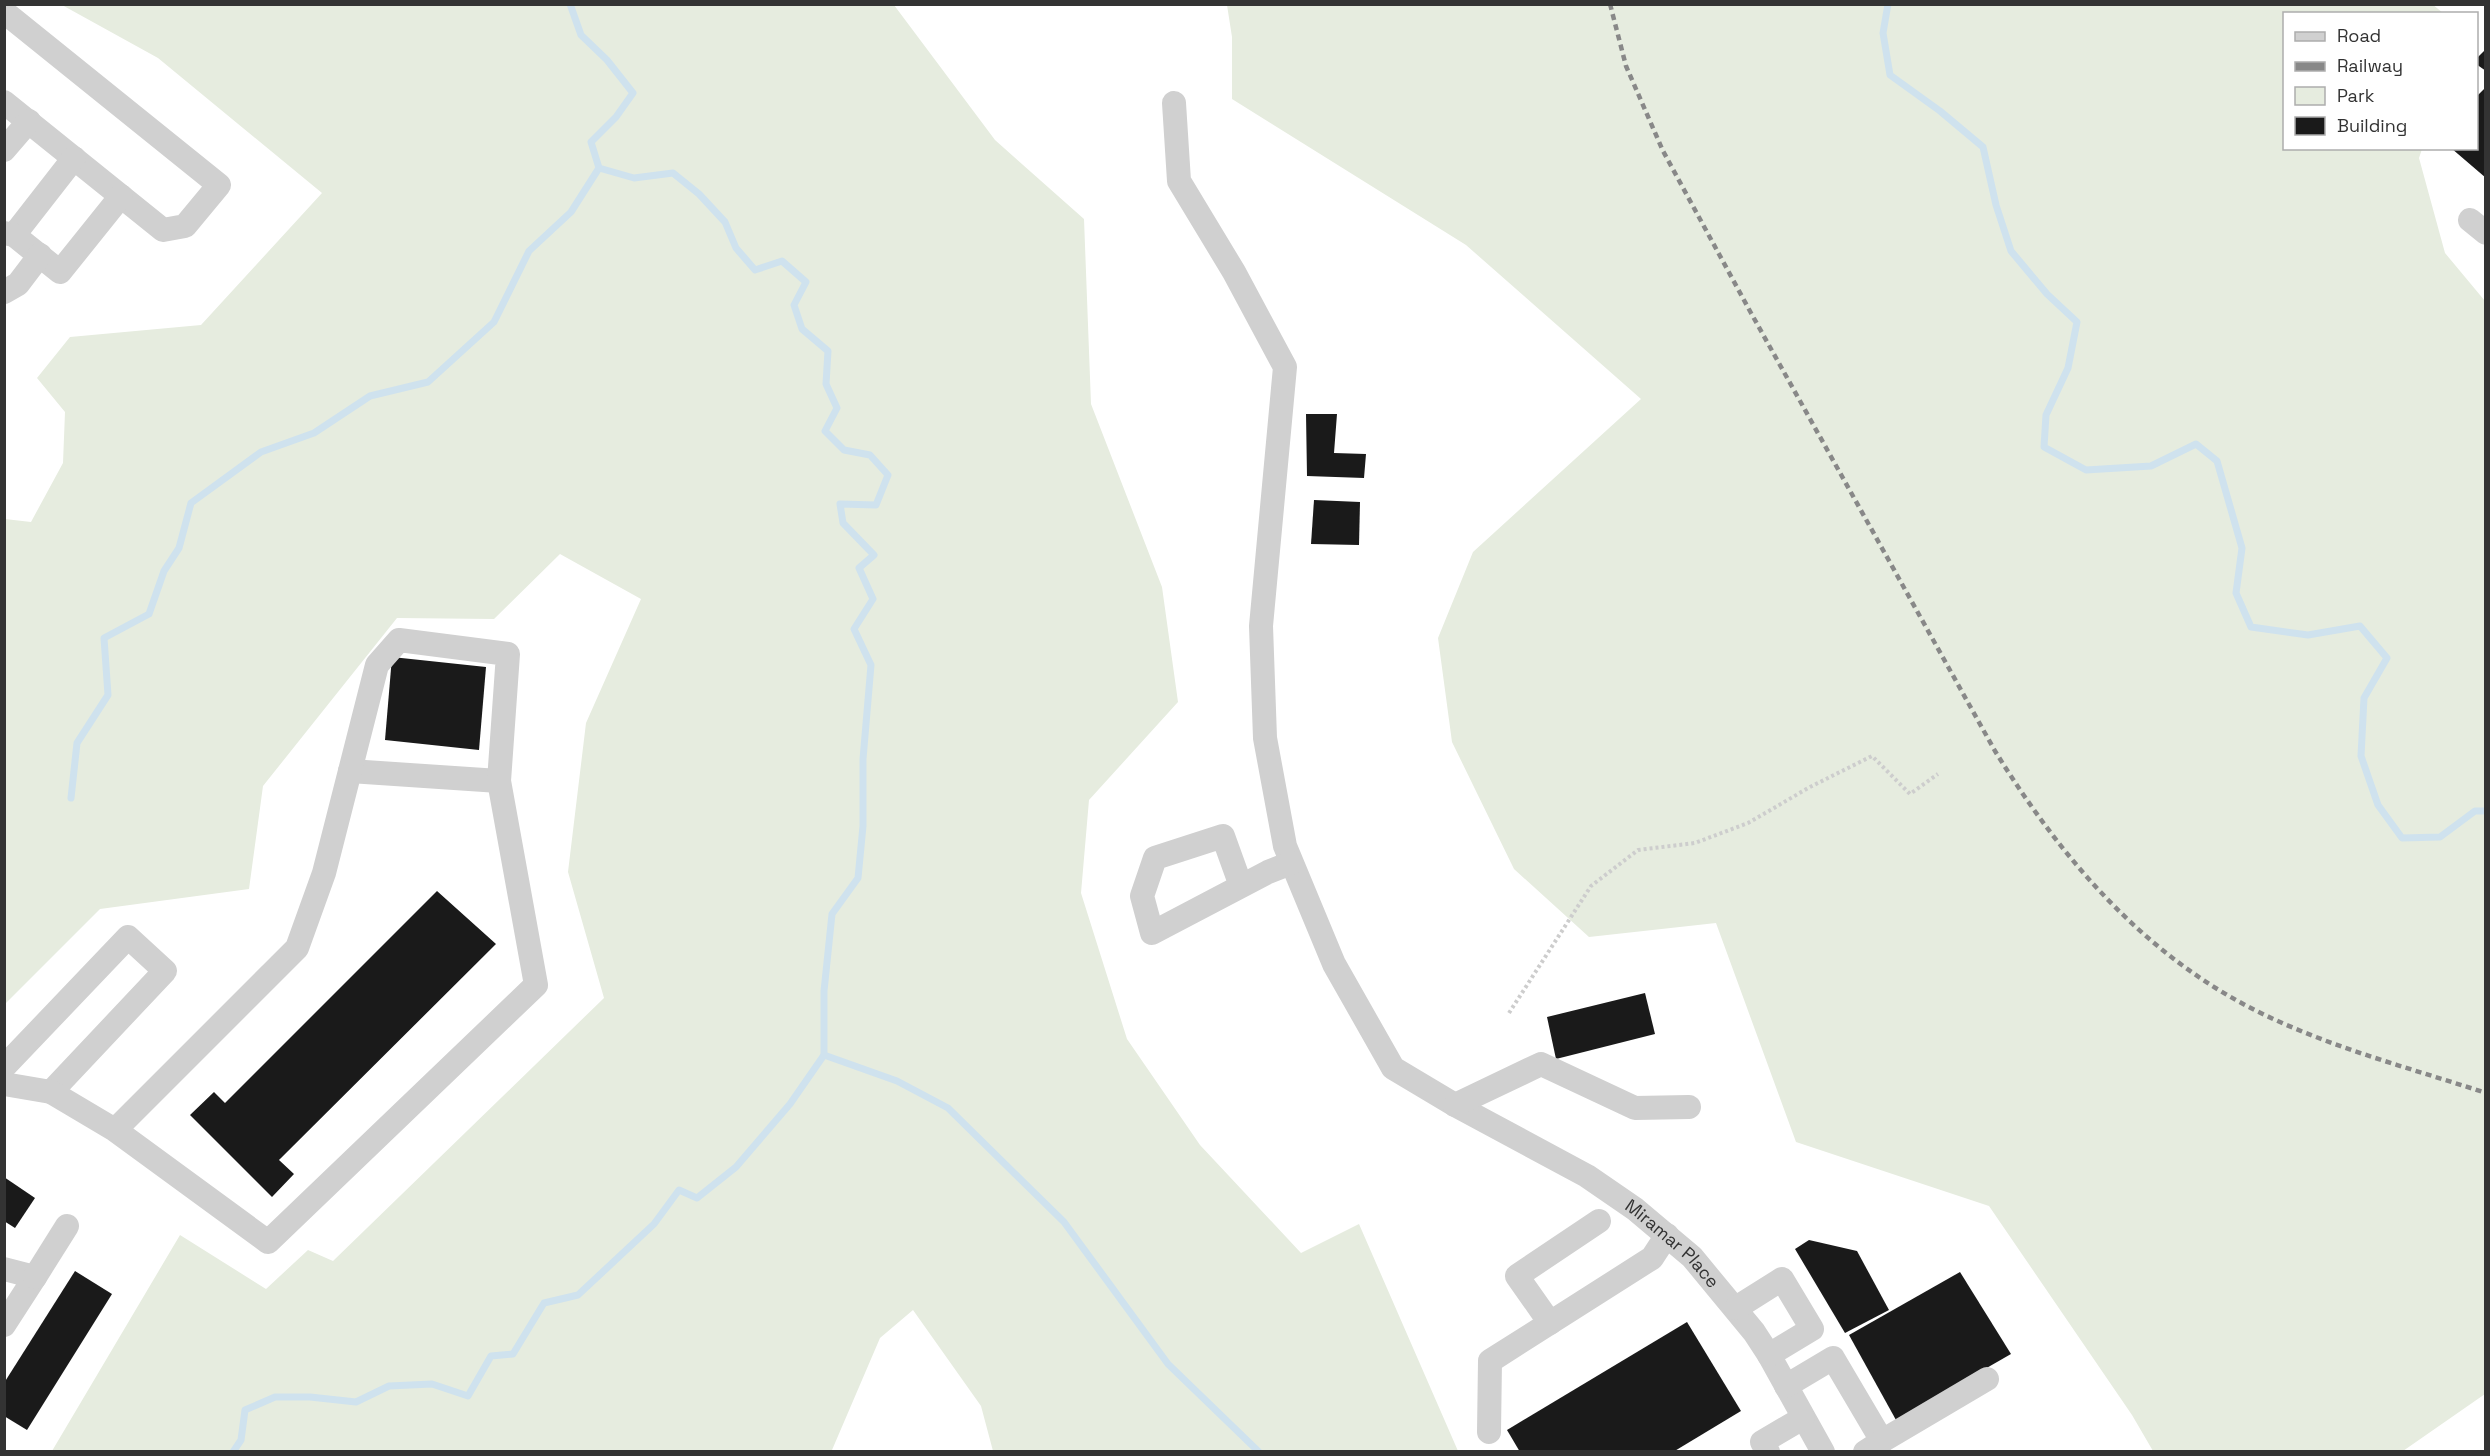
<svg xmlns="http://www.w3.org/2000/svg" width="2490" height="1456" viewBox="0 0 2490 1456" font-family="'Space Grotesk',sans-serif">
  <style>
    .green { fill: #e6ecdf }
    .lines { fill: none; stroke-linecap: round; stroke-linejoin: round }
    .stream { stroke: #cfe2ee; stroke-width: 7 }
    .building { fill: #1a1a1a }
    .path { stroke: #cdcdcd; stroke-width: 4; stroke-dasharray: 3 3; stroke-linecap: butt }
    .minor { stroke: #d0d0d0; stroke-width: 24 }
    .rail { stroke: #888; stroke-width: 4.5; stroke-dasharray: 6 4.5; stroke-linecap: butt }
    .labels { text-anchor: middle; stroke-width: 6; stroke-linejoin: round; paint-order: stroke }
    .street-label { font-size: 18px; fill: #333; stroke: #fff }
  </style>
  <rect width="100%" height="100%" fill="#fff"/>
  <g class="green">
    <polygon points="2432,4 2443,13 2284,14 2284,148 2422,149 2419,158 2445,253 2485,301 2485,1394 2403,1451 2153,1451 2132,1415 1989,1206 1796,1142 1716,923 1589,937 1514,869 1452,742 1438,638 1473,552 1641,399 1466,245 1232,99 1232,37 1227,5"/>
    <polygon points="62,5 894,5 995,140 1084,219 1091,404 1162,587 1178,702 1089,800 1081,893 1127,1039 1200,1145 1301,1253 1359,1224 1458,1451 993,1451 981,1406 913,1310 880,1338 832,1450 52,1451 180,1235 266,1289 308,1250 333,1261 604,998 568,872 586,723 641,599 560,554 494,619 397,618 263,786 249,889 100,909 5,1004 5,519 31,522 63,463 65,412 37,378 70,337 201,325 322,193 158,58"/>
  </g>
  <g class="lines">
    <g class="stream">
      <polyline points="1888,4 1883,33 1890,75 1940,111 1983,147 1996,205 2011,251 2047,294 2077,322 2068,368 2046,415 2044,447 2086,470 2151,466 2196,444 2217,461 2242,548 2236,593 2251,627 2308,635 2360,626 2387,658 2364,698 2361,756 2378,805 2402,838 2440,837 2475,811 2486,811"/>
      <polyline points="71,798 77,743 108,695 104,638 149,614 164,571 179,548 191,503 261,452 314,433 370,396 428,382 494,322 529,251 571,212 599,168"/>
      <polyline points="824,1055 897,1081 948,1108 1064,1222 1168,1364 1259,1452"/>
      <polyline points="233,1452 241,1440 245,1410 275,1397 310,1397 356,1402 389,1386 432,1384 468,1396 491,1356 513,1354 544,1303 578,1295 654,1224 679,1190 697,1198 736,1167 790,1104 824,1055 824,991 832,914 858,878 863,826 863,759 871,665 854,629 873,599 859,568 874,555 843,523 840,504 876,505 888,475 870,455 844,450 825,431 837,408 826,384 828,351 802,329 794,305 806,282 782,261 755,270 736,248 725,222 699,194 673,173 634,178 599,168 591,142 616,117 633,93 607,60 581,35 570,4"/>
    </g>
  </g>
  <g class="building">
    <polygon points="2486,49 2486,71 2476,64 2476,59"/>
    <polygon points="2486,87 2486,178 2451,148 2476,148 2476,97"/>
    <polygon points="1306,414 1337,414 1334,453 1366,454 1364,478 1307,476"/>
    <polygon points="1314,500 1360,502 1359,545 1311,544"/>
    <polygon points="392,657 486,667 479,750 385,740"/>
    <polygon points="437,891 496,944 279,1160 294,1174 272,1197 190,1115 214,1092 225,1103"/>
    <polygon points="1645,993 1655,1034 1556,1059 1547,1017"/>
    <polygon points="4,1177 35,1198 15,1228 4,1221"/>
    <polygon points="1809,1240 1857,1251 1889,1310 1845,1333 1795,1249"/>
    <polygon points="75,1271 112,1294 27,1430 4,1416 4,1383"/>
    <polygon points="1960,1272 2011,1354 1896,1420 1849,1335"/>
    <polygon points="1687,1322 1741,1411 1673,1452 1520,1452 1507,1430"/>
  </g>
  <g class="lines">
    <polyline class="path" points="1509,1013 1591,886 1638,850 1695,843 1748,823 1810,787 1872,756 1910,794 1938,774"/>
    <g class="minor">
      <polyline points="4,15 8,15 219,185 185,226 163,230 4,102"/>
      <path id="s1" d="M1174 103 1179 181 1234 272 1285 367 1261 626 1265 738 1285 846 1334 964 1393 1068 1455 1105 1587 1176 1635 1209 1692 1257 1754 1332 1769 1355 1823 1452"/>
      <polyline points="4,150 29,121"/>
      <polyline points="2470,220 2486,233"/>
      <polyline points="4,233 14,235 74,158"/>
      <polyline points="14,235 60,272 121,196"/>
      <polyline points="4,292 18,284 40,255"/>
      <polyline points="350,771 499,781"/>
      <polyline points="1241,886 1223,836 1155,858 1142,896 1152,933 1268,872 1291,863"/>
      <polyline points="4,1067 128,937 165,971 51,1092"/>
      <polyline points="4,1084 51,1092 115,1130 268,1242 536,985 499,781 508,654 399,640 377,665 324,873 297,948 115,1130"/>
      <polyline points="1455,1105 1541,1064 1635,1108 1689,1107"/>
      <polyline points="4,1269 35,1277 4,1325"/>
      <polyline points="35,1277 67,1226"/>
      <polyline points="1736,1308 1782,1279 1812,1329 1769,1355"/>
      <polyline points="1550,1323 1517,1276 1599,1221"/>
      <polyline points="1786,1386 1833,1358 1882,1441 1865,1452"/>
      <polyline points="1489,1432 1490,1361 1652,1258 1667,1235"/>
      <polyline points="1882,1441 1987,1379"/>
      <polyline points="1768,1452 1762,1442 1803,1418"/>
    </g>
    <path class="rail" d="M1610 4 1626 66 1663 151 1751 313 1995 751C2063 861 2148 960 2267 1016 2336 1049 2413 1069 2486 1093"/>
  </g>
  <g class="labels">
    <g class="street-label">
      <text dy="6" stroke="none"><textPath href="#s1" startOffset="1353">Miramar Place</textPath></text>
    </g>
  </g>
  <rect width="2490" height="1456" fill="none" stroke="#333333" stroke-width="12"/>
  <rect x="2283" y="12" width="195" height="138" fill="#ffffff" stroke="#adadad" stroke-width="1.5"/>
  <rect x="2295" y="32" width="30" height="9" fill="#d0d0d0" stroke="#adadad" stroke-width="1.5"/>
  <text x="2337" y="42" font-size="18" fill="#333333">Road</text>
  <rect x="2295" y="62" width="30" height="9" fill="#888888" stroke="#adadad" stroke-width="1.5"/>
  <text x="2337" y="72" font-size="18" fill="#333333">Railway</text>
  <rect x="2295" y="87" width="30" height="18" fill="#e6ecdf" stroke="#adadad" stroke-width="1.5"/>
  <text x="2337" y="102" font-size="18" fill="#333333">Park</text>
  <rect x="2295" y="117" width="30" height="18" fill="#1a1a1a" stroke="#adadad" stroke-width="1.5"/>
  <text x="2337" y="132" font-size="18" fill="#333333">Building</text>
</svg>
